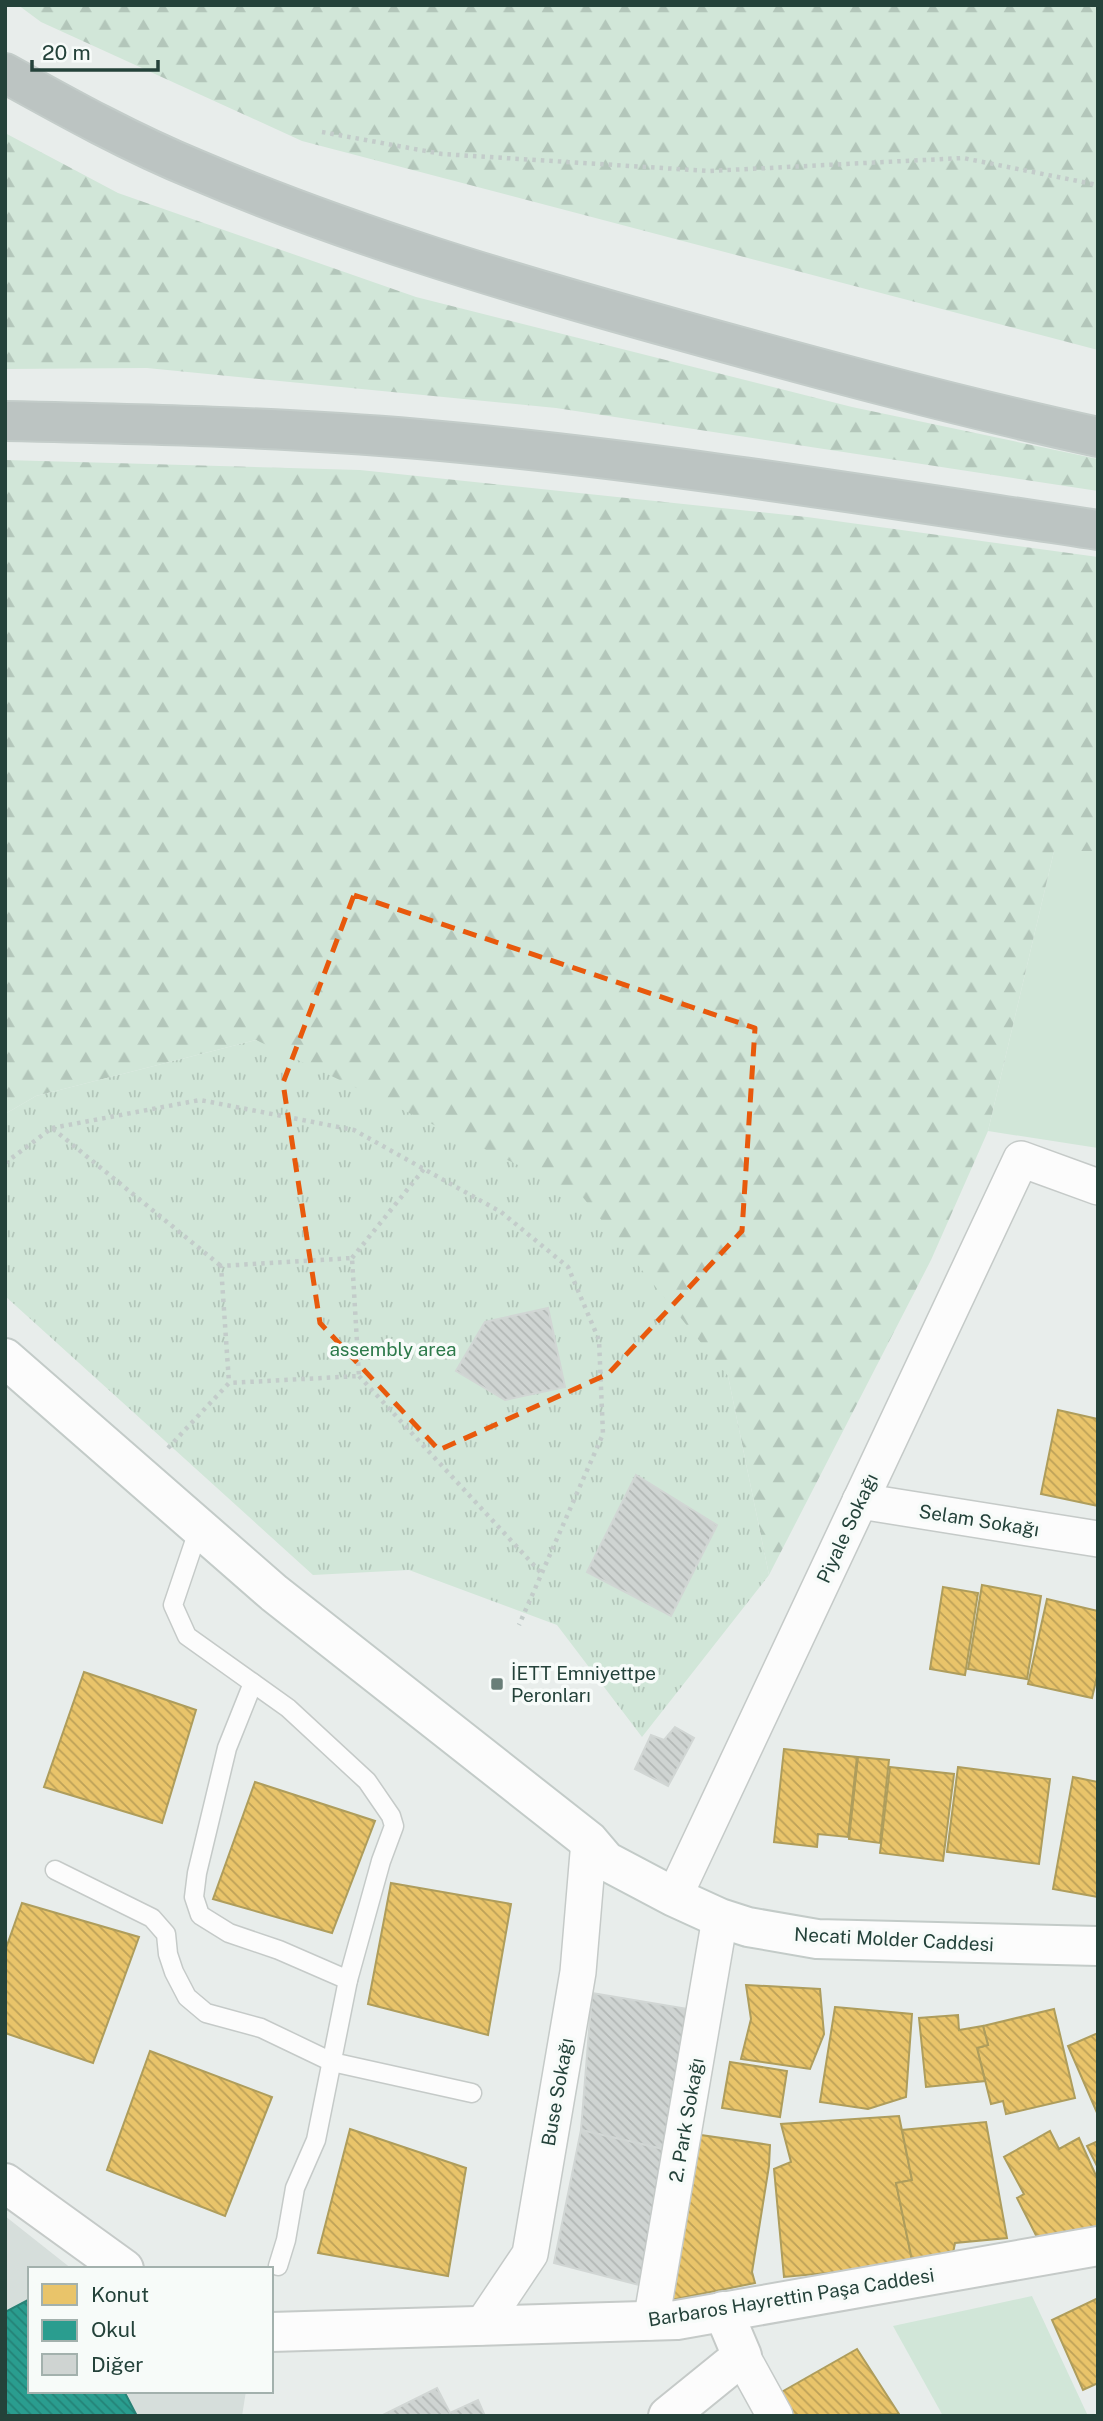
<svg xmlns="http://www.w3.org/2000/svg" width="1103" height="2421" viewBox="0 0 1103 2421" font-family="'Public Sans',sans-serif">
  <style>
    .built { fill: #d6dedb }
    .grass { fill: #d1e6d8 }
    .forest { fill: url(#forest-firs) }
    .park { fill: url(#park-tufts) }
    .homes { fill: url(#homes-back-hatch); stroke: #ae9d5c; stroke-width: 2 }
    .schools { fill: url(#schools-back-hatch); stroke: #288276; stroke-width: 2 }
    .building { fill: url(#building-back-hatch); stroke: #d1d6d4; stroke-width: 2 }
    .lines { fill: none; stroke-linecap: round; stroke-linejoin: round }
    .service-casing { stroke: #c5cac8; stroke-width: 21 }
    .minor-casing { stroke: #c5cac8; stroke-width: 38 }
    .tertiary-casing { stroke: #c5cac8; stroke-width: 42 }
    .secondary-casing { stroke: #c3cbc8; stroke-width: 42 }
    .motorway-casing { stroke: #c3ccc9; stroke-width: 42 }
    .path { stroke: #c3ccca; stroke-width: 4.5; stroke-dasharray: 3.5 5; stroke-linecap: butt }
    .service { stroke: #fcfcfc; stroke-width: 18 }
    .minor { stroke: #fcfcfc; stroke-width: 35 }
    .tertiary { stroke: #fcfcfc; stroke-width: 38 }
    .secondary { stroke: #fcfcfc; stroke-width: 38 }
    .motorway { stroke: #bcc4c2; stroke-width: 38 }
    .marked { fill: none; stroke: #e8590c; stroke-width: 5; stroke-dasharray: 14 9; stroke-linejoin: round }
    .poi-dot { fill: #697e78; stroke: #f7fbf9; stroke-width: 2.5 }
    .labels { text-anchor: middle; stroke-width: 7; stroke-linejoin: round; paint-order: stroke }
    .park-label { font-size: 19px; fill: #2d7a4b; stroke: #f7fbf9 }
    .street-label { font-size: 19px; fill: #24423a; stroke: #f7fbf9 }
    .poi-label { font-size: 19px; fill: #24423a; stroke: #f7fbf9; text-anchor: start }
  </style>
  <defs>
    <pattern id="forest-firs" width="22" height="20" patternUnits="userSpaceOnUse" patternTransform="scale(1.75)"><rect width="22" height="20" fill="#d1e6d8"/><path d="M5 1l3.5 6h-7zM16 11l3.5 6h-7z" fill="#b3c6ba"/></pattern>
    <pattern id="park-tufts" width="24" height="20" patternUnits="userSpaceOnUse" patternTransform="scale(1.75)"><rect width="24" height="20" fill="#d1e6d8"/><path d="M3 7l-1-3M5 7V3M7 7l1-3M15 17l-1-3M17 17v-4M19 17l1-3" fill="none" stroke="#b3c6ba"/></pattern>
    <pattern id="homes-back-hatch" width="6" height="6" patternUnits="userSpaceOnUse" patternTransform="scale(1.75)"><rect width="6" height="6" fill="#e9c46a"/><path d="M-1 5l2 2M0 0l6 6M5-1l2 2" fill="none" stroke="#bda158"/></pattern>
    <pattern id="schools-back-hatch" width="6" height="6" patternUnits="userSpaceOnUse" patternTransform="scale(1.75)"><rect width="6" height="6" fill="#2a9d8f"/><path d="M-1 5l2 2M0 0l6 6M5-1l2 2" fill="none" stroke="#248276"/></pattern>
    <pattern id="building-back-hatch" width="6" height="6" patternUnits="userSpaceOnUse" patternTransform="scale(1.75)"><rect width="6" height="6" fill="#cfd4d2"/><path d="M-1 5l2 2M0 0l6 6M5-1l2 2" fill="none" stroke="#b2b7b5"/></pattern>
  </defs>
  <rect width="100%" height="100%" fill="#e8edeb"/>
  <polygon class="built" points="5,2216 72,2269 30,2269 30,2391 246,2391 242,2416 5,2416"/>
  <g class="grass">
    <polygon points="1054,851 1098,851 1098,1148 988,1131"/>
    <polygon points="1032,2296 1088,2416 943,2416 893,2326"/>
  </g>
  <g class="forest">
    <polygon points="18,5 1098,5 1098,350 302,141 41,22"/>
    <polygon points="5,133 118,193 416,297 852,407 1098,459 1098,491 556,408 147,368 5,369"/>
    <polygon points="5,460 360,470 807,517 1098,557 1098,851 1054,851 988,1131 931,1260 769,1575 728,1376 256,1040 36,1096 5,1114"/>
  </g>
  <polygon class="park" points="256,1040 581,1195 728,1376 769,1575 642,1737 557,1625 409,1570 313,1575 5,1296 5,1114 36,1096"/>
  <g class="homes">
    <polygon points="1058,1410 1098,1419 1098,1506 1041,1494"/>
    <polygon points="982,1585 1041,1596 1027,1679 968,1669"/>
    <polygon points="943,1587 978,1593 965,1675 930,1669"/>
    <polygon points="1047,1599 1098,1611 1098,1672 1092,1698 1028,1684"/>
    <polygon points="84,1672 196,1710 162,1823 44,1787"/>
    <polygon points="784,1749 857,1757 848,1837 818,1834 817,1847 774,1842"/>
    <polygon points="858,1757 889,1760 880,1843 849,1839"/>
    <polygon points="890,1767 954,1774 943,1861 880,1853"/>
    <polygon points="958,1767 1050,1779 1039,1864 947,1852"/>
    <polygon points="1073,1777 1098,1782 1098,1897 1053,1889"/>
    <polygon points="255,1782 375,1821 332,1933 213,1899"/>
    <polygon points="391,1883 511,1904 488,2035 368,2004"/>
    <polygon points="22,1903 139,1937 93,2063 5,2033 5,1951"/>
    <polygon points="746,1985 820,1989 824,2034 810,2069 741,2059 751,2019"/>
    <polygon points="835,2007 912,2014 906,2097 868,2109 820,2102"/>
    <polygon points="1054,2009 1075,2098 1006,2114 1003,2101 991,2104 977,2048 988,2045 983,2026"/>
    <polygon points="958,2015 959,2030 983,2026 988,2045 977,2048 985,2081 926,2087 919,2018"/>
    <polygon points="1098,2033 1098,2115 1068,2046"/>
    <polygon points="150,2051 272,2097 225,2216 107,2170"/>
    <polygon points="730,2062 787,2071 780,2117 722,2108"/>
    <polygon points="899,2116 912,2180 896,2183 913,2265 784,2277 774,2169 791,2162 781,2124"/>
    <polygon points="986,2122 1007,2238 955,2243 953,2253 913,2265 896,2183 912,2180 902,2130"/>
    <polygon points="350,2129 466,2168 448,2276 318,2253"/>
    <polygon points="1050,2131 1059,2149 1079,2138 1098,2180 1098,2231 1042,2247 1017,2198 1024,2194 1004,2157"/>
    <polygon points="687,2133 770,2145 769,2166 752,2272 755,2283 671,2300"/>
    <polygon points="1098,2141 1098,2168 1087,2146"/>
    <polygon points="1098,2298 1098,2383 1083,2390 1052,2320"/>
    <polygon points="857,2349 899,2414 793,2416 778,2394"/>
  </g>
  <polygon class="schools" points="30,2299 30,2391 124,2391 137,2416 5,2416 5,2312"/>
  <g class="building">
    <polygon points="548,1308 565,1387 505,1400 456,1371 485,1322"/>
    <polygon points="636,1475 717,1525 671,1616 587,1572"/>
    <polygon points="675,1727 694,1738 668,1786 635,1769 651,1735 664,1740"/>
    <polygon points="592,1993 688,2009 667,2150 581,2130"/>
    <polygon points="581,2130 667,2150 643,2286 554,2263"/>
    <polygon points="437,2388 450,2413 478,2400 485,2416 381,2416"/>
  </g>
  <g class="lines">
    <defs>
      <g id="service">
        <polyline points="199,1528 173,1605 187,1636 288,1708 367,1781 391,1816 394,1826 381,1861 348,1980 316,2140 295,2188 286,2240 278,2266"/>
        <polyline points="253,1683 227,1748 197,1873 194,1897 200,1915 229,1933 279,1950 348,1980"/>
        <polyline points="55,1870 152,1918 166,1934 168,1954 174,1972 187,1997 206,2013 261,2028 332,2062 472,2093"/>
      </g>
      <g id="minor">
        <polyline points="860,1501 1098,1539"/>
        <polyline points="674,1897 1021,1159 1098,1187"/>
        <polyline points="651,2322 720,1918"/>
        <polyline points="481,2327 530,2254 578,1972 589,1841"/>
        <polyline points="742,2356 775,2416"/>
      </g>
      <g id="tertiary">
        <polyline points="5,2183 124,2269"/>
        <polyline points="271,2332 677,2320 1098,2246"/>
        <polyline points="668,2416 742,2356 723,2311"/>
      </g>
      <polyline id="secondary" points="5,1358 274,1593 589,1841 606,1861 674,1897 720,1918 748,1927 817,1939 1098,1946"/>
      <g id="motorway">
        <path d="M5 73C68 108 131 143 197 170 352 236 514 284 676 329 816 368 956 406 1098 437"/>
        <path d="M5 421C143 424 281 427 419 439 646 459 872 496 1098 530"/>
      </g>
    </defs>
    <use href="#service" class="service-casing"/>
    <use href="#minor" class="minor-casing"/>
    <use href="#tertiary" class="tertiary-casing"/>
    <use href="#secondary" class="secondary-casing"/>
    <use href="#motorway" class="motorway-casing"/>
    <g class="path">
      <polyline points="322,132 442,154 709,171 963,158 1098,185"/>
      <polyline points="52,1128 200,1100 354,1130 501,1212 568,1267 599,1340 603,1434 519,1625"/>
      <polyline points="5,1163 52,1128 221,1266"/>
      <polyline points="352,1258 424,1169"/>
      <polyline points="359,1376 542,1574"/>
      <polyline points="168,1448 229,1383 359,1376 352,1258 221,1266 229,1383"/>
    </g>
    <use href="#service" class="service"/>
    <use href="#minor" class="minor"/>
    <use href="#tertiary" class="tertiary"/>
    <use href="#secondary" class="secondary"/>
    <use href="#motorway" class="motorway"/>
  </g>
  <path class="marked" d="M354 895 755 1028 742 1231 608 1374 439 1450 320 1323 283 1083Z"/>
  <rect class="poi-dot" x="490" y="1677" width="14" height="14" rx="3.5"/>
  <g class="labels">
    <g class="park-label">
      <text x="393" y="1356">assembly area</text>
    </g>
    <g class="street-label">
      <text transform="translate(979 1520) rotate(9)" y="7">Selam Sokağı</text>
      <text transform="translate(847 1528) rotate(-65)" y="7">Piyale Sokağı</text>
      <text transform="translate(894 1939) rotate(3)" y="7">Necati Molder Caddesi</text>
      <text transform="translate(557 2092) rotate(-80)" y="7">Buse Sokağı</text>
      <text transform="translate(686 2120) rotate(-80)" y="7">2. Park Sokağı</text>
      <text transform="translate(791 2297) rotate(-9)" y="7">Barbaros Hayrettin Paşa Caddesi</text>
    </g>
    <g class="poi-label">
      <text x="511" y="1680">İETT Emniyettpe<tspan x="511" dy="22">Peronları</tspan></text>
    </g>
  </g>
  <rect width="1103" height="2421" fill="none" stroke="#24423a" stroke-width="14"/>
  <rect x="28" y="2267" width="245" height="126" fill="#f7fbf9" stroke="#a3b1ad" stroke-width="2"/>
  <rect x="42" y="2284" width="35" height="21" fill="#e9c46a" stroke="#a3b1ad" stroke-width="2"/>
  <text x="91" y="2302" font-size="21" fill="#24423a">Konut</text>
  <rect x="42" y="2320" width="35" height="21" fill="#2a9d8f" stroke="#a3b1ad" stroke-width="2"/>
  <text x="91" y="2337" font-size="21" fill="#24423a">Okul</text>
  <rect x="42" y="2354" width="35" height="21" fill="#cfd4d2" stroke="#a3b1ad" stroke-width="2"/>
  <text x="91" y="2372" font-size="21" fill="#24423a">Diğer</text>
  <path d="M32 60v10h126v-10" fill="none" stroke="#24423a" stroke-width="3.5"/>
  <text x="42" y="60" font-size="21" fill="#24423a" stroke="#f7fbf9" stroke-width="5" paint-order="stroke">20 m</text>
</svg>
